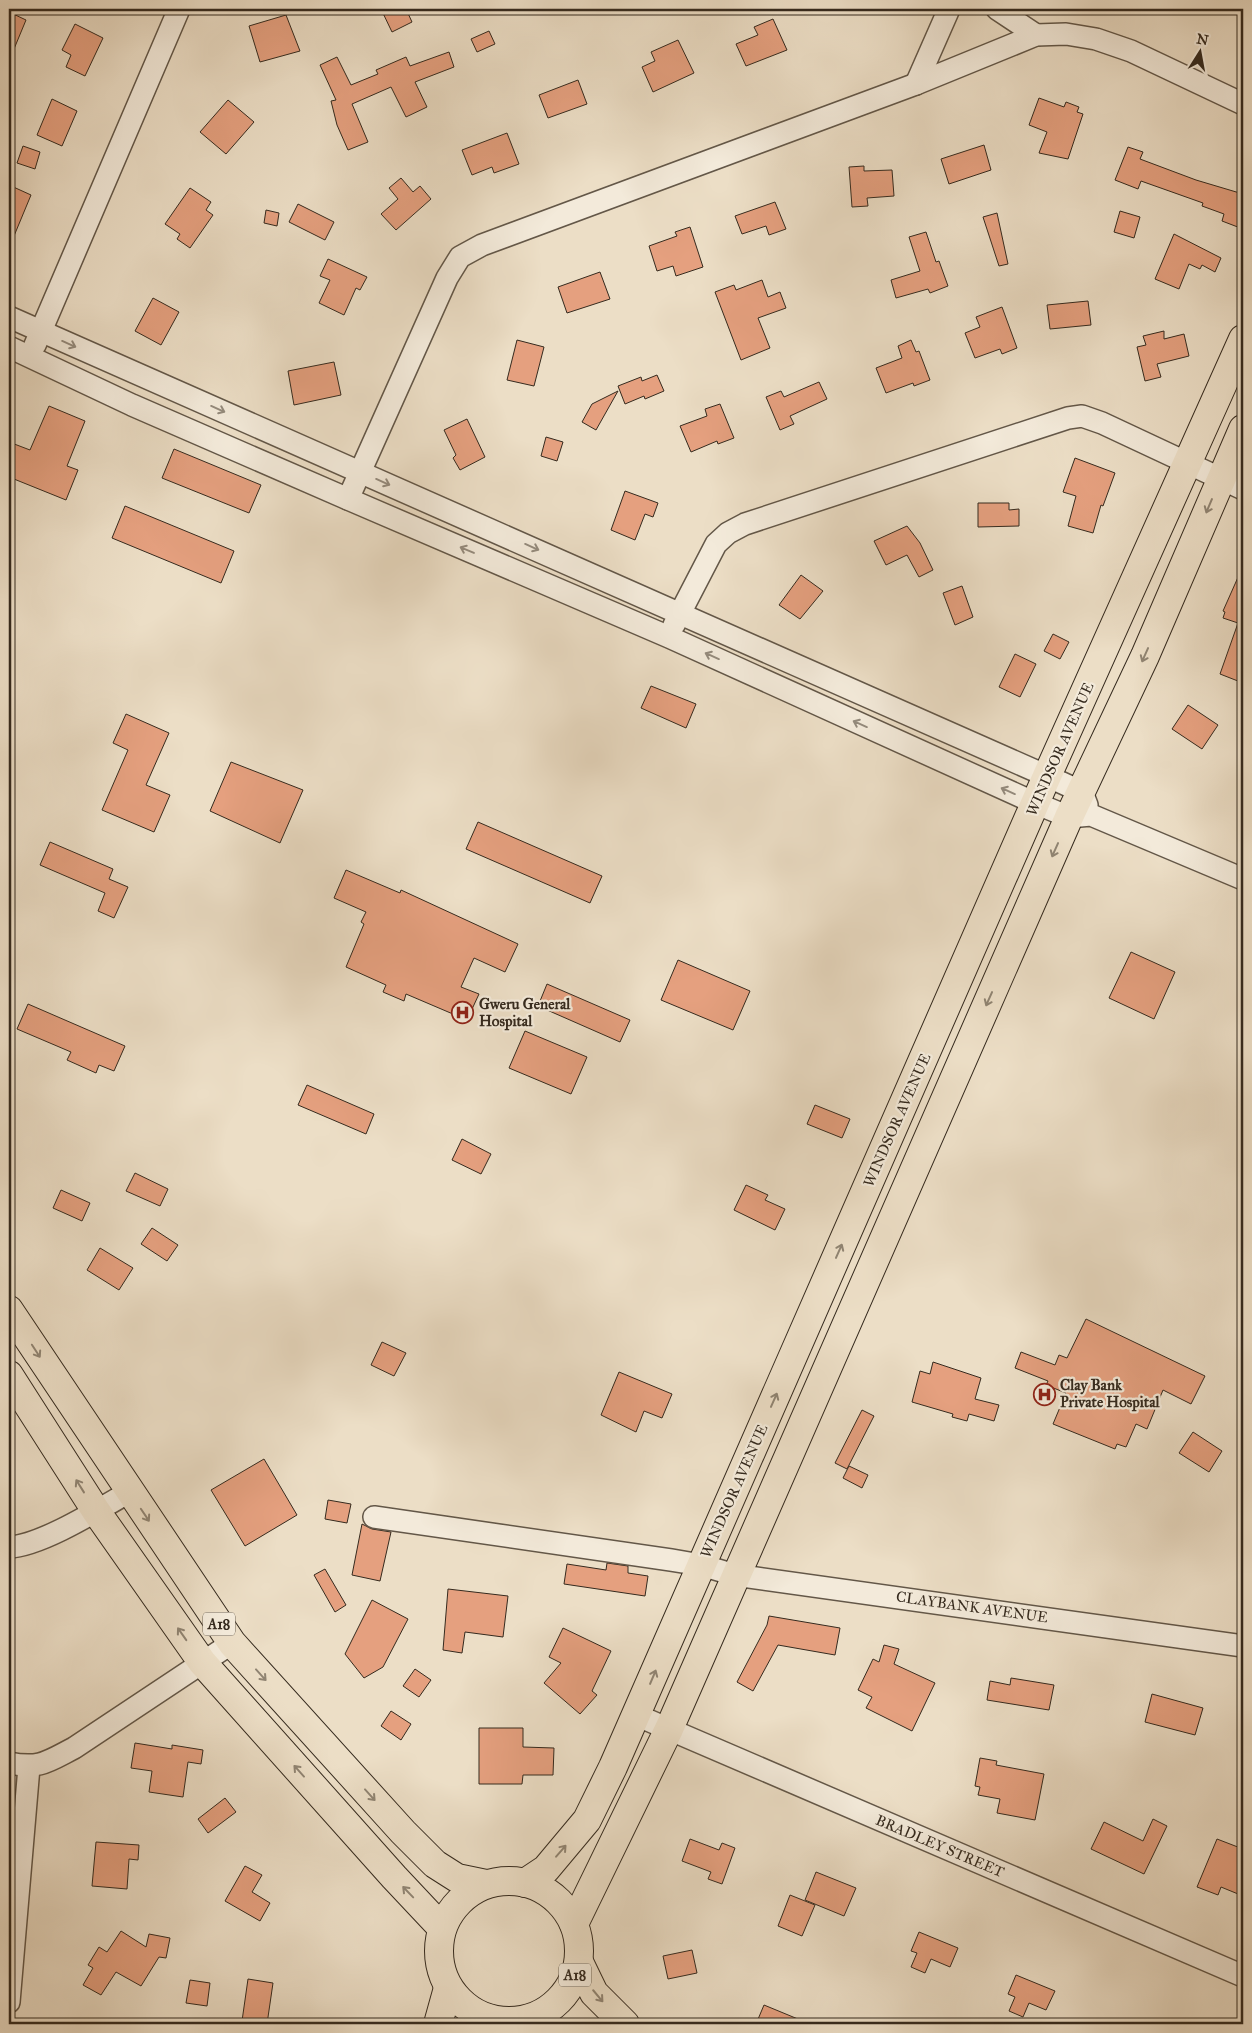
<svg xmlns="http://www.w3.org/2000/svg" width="1252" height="2033" viewBox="0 0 1252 2033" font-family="'IM FELL Great Primer',serif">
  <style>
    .building { fill: #e5a07f; stroke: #352a1e }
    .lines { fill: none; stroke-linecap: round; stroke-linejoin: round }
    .minor-casing { stroke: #635748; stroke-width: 24 }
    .major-casing { stroke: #352a1e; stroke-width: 30 }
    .highway-casing { stroke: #352a1e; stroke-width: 30 }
    .minor { stroke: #f3eada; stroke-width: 21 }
    .major { stroke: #ecdec6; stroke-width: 28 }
    .highway { stroke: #ecdec6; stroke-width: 28 }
    .oneway { stroke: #948a7c }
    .oneway2 { stroke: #908472 }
    .labels { text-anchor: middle; stroke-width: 4.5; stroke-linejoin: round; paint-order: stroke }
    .shield { fill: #f3eada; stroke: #6e6456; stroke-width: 1 }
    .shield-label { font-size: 14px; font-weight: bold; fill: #352a1e }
    .street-label { font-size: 15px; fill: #352a1e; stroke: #f3eada }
    .poi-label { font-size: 15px; font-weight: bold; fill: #352a1e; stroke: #f3eada; text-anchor: start }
  </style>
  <rect width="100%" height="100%" fill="#ecdec6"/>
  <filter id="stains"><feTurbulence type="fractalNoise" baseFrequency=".004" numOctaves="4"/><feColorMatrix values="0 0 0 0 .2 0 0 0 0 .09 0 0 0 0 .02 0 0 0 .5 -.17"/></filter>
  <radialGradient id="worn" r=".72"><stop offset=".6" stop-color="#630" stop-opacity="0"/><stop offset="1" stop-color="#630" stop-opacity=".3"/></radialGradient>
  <g class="building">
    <polygon points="381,9 406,9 412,22 392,32"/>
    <polygon points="9,12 26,20 9,61"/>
    <polygon points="286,15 300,51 260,62 249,26"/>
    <polygon points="773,19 787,50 746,66 736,44 758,35 754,27"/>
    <polygon points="75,24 103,38 85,76 66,67 71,55 62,50"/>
    <polygon points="489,31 495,44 477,52 471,39"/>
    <polygon points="678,40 694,73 653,92 642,67 655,61 651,52"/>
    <polygon points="449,52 454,67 415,82 427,107 406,117 391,87 352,104 368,142 348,150 337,125 331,101 336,100 320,65 337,57 351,85 378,74 376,70 406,57 410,66"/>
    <polygon points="578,80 587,104 548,118 539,95"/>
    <polygon points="1039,98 1064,107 1066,102 1079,107 1077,112 1083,114 1068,159 1039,153 1047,132 1029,125"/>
    <polygon points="52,99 77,111 62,146 37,135"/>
    <polygon points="228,100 254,122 226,154 200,132"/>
    <polygon points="507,133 519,164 494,173 492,167 472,175 462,150"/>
    <polygon points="984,145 991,170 949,184 941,159"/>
    <polygon points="23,146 40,152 35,169 17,163"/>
    <polygon points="1128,147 1143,152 1140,159 1196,180 1243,194 1243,229 1222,221 1224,214 1202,206 1203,203 1141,181 1138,189 1115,180"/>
    <polygon points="864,166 864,171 892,170 894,196 867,198 868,206 852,207 849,167"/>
    <polygon points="401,178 413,192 420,186 431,199 396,230 381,214 398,199 389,188"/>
    <polygon points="9,185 31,195 9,248"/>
    <polygon points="190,188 211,202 206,210 213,215 190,248 177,239 180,234 165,224"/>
    <polygon points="775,202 786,229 769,235 766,226 742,234 735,216"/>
    <polygon points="298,204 334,222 325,240 289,222"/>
    <polygon points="266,210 279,213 277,226 264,223"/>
    <polygon points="1120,211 1140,217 1134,238 1114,232"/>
    <polygon points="997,213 1008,264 999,266 983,217"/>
    <polygon points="690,227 703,267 676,276 673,266 657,271 649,246 677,236 675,232"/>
    <polygon points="926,232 936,262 939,261 948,286 930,293 928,289 896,298 891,280 920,271 909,237"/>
    <polygon points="1174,234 1221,258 1215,272 1202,265 1200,269 1189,264 1179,289 1155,279"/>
    <polygon points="328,259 367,277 360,290 356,288 344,315 319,303 330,280 320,276"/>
    <polygon points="600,272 610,299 567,313 558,287"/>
    <polygon points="762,280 768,297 780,292 786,308 758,318 770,348 741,360 715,292 734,285 736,290"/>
    <polygon points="153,298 179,312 161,345 135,331"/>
    <polygon points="1088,301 1091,325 1050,329 1047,305"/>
    <polygon points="1002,307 1017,348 1002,354 1000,349 975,358 965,333 980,327 976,317"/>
    <polygon points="1164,331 1164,339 1184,334 1189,356 1157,364 1161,377 1145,381 1137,347 1146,345 1143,336"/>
    <polygon points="517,340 544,347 534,386 507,380"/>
    <polygon points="911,340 916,352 919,351 930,380 914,386 913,383 886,393 876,368 902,358 898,346"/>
    <polygon points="334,362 341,395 294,405 288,371"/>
    <polygon points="657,375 664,391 645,399 644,396 625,404 618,386 641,377 642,381"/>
    <polygon points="819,382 827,399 790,416 794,424 780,430 766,397 781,391 784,397"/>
    <polygon points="618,391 596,430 582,422 592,404"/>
    <polygon points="720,404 734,438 718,444 717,441 691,452 680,426 707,416 705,409"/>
    <polygon points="49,406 85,421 67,466 78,470 66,500 9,477 9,442 30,450"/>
    <polygon points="467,419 485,457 460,470 453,458 456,455 444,430"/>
    <polygon points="546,437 563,442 557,461 541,456"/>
    <polygon points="174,449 261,485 249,513 162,478"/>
    <polygon points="1075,458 1115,473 1103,506 1101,505 1093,533 1068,526 1076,496 1063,492"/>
    <polygon points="625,491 658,503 653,517 645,514 635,540 611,530"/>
    <polygon points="978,503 1009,503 1009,510 1019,509 1019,526 978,527"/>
    <polygon points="125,506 234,551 221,583 112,538"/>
    <polygon points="907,526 920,543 933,570 919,577 907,555 886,565 874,541"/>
    <polygon points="1243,566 1243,683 1220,674 1238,623 1223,618 1225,612 1223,611"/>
    <polygon points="801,575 823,591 800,619 779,605"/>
    <polygon points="962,586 973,617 955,625 943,593"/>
    <polygon points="1053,634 1069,642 1060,659 1044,651"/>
    <polygon points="1015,654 1036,664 1020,697 999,687"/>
    <polygon points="651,686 696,704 686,728 641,708"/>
    <polygon points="1188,705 1218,725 1202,749 1172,729"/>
    <polygon points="126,714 169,733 146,785 170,795 154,832 102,810 128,750 113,743"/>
    <polygon points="231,762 303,790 280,843 210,811"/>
    <polygon points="478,822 602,876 590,903 466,849"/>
    <polygon points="50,842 113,869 109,879 128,887 114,918 98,911 105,893 40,865"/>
    <polygon points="346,870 400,893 401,890 518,944 505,972 474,958 461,987 479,994 467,1020 406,994 404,1001 383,992 386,985 346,967 364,924 361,922 366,912 334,898"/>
    <polygon points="1131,952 1175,972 1154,1019 1109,998"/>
    <polygon points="678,960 750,991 733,1030 661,1000"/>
    <polygon points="547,984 630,1020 620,1042 538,1006"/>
    <polygon points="28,1004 125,1046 114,1071 99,1065 96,1073 67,1060 71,1052 17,1029"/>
    <polygon points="525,1031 587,1057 571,1094 509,1068"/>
    <polygon points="307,1085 374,1114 366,1134 298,1105"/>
    <polygon points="815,1105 850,1119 842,1138 807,1124"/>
    <polygon points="462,1139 491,1154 481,1174 452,1160"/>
    <polygon points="135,1173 168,1189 160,1206 126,1191"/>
    <polygon points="746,1185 768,1195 765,1200 785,1209 775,1230 734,1210"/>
    <polygon points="61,1190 90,1203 82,1221 53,1208"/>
    <polygon points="152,1228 178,1245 167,1261 141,1244"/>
    <polygon points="100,1248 133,1268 119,1290 87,1270"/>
    <polygon points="1086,1319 1205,1376 1191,1404 1163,1390 1147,1429 1136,1424 1126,1447 1117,1444 1115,1449 1053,1424 1066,1393 1046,1385 1048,1381 1015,1368 1021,1352 1055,1365 1059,1355 1067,1358"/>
    <polygon points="382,1342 406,1353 394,1376 371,1365"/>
    <polygon points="933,1362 981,1378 975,1399 999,1405 994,1421 969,1414 967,1421 952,1417 953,1414 912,1402 920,1371 930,1374"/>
    <polygon points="619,1372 672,1394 662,1418 644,1411 636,1432 601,1415"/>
    <polygon points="862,1410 874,1416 847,1469 835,1463"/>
    <polygon points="1193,1432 1222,1451 1209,1472 1179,1453"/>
    <polygon points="264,1459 297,1515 245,1546 211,1490"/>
    <polygon points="849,1466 868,1475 862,1488 843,1478"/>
    <polygon points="328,1500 351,1504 347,1523 325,1519"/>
    <polygon points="362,1524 372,1529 391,1532 380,1581 352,1575"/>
    <polygon points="607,1563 628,1566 628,1573 648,1576 645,1596 564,1584 567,1564 606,1570"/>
    <polygon points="325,1569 346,1605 335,1612 314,1575"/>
    <polygon points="448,1589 508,1596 503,1637 465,1632 462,1653 443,1650"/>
    <polygon points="372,1600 408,1619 383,1667 364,1678 345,1654"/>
    <polygon points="769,1616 840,1628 835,1655 778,1645 753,1691 737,1682 767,1625"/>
    <polygon points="563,1628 611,1651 592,1691 597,1695 580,1714 544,1683 561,1663 549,1657"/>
    <polygon points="884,1645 899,1649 894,1664 935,1683 912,1731 866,1708 872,1697 858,1690 873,1659 879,1662"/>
    <polygon points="415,1669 431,1680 419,1697 403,1686"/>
    <polygon points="1011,1678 1054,1685 1049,1710 987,1700 990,1681 1010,1685"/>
    <polygon points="1152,1694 1203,1708 1195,1735 1145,1722"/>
    <polygon points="391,1711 411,1724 401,1740 381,1726"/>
    <polygon points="479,1728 523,1728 523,1747 554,1748 553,1775 523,1775 522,1784 479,1784"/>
    <polygon points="135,1743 172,1749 172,1745 203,1750 201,1764 188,1762 183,1797 149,1792 152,1771 131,1768"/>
    <polygon points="980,1758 997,1761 996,1765 1044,1774 1035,1820 997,1813 1000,1799 978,1795 980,1787 975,1786"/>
    <polygon points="225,1798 236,1812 208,1833 198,1819"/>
    <polygon points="1153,1819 1167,1826 1144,1874 1091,1849 1104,1822 1143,1841"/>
    <polygon points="690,1839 719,1850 722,1843 735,1848 722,1884 708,1879 711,1872 682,1861"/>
    <polygon points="1217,1839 1243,1849 1243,1896 1221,1887 1218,1895 1197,1887"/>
    <polygon points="96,1842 139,1845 138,1860 129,1859 127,1889 92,1886"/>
    <polygon points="245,1866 262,1875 252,1892 270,1903 260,1921 225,1901"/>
    <polygon points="816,1872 856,1888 844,1916 805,1900"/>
    <polygon points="790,1895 815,1905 802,1936 778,1926"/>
    <polygon points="121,1931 146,1947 149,1934 170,1938 166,1958 159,1957 141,1986 116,1972 101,1995 83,1985 93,1968 88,1965 99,1947 107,1952"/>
    <polygon points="919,1932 958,1948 950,1967 931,1959 925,1973 911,1967 917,1953 911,1951"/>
    <polygon points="692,1950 697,1973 668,1979 663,1956"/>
    <polygon points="1016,1975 1055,1991 1046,2010 1029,2003 1023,2017 1009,2011 1015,1997 1008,1994"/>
    <polygon points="248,1979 273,1983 267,2024 242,2021"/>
    <polygon points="190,1980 210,1983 207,2006 186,2003"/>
    <polygon points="764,2005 810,2024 756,2024"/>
  </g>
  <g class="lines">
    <defs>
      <g id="minor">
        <polyline points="997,9 1036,35"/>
        <polyline points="916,84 949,9"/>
        <polyline points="9,317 1047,776 1082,792 1087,805"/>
        <polyline points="35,345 179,9"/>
        <polyline points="9,347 132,405 348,499 669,637 1035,803 1069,817 1091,815 1243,879"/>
        <polyline points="348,499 447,278 460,257 482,245 916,84 1036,35 1066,34 1096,39 1131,51 1243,104"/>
        <polyline points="674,625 716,544 728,533 745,524 1068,418 1082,416 1102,423 1243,489"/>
        <polyline points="374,1517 671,1560 701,1565 735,1575 1243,1646"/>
        <path d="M9 1547C41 1546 101 1508 129 1492"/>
        <polyline points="636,1715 1243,1976"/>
        <path d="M9 1763C40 1769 47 1762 74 1748L232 1643"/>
        <polyline points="9,2002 29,1767"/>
      </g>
      <g id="major">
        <polyline points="525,1883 546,1869 587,1820 613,1767 1047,776 1243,339"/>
        <polyline points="574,1924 669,1729 1069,817 1145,656 1243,429"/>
        <polyline points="438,2024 448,1988"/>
        <polyline points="499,2024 500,2022"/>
      </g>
      <g id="highway">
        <polyline points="9,1310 232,1643 403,1832 435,1864 457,1878 486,1884"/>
        <polyline points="9,1375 96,1511 202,1662 394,1877 441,1927"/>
        <circle cx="509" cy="1951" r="70"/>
        <polyline points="579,1962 594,1993 625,2024"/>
      </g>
    </defs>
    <use href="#minor" class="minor-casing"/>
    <use href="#major" class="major-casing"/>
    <use href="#highway" class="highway-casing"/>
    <use href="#minor" class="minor"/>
    <use href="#major" class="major"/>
    <use href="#highway" class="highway"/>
  </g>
  <defs><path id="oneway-shaft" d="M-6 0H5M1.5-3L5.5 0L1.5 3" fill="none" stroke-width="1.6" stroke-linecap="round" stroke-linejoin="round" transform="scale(1.25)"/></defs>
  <g class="oneway">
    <use href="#oneway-shaft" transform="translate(69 344) rotate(24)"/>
    <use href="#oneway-shaft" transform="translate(218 409) rotate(24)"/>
    <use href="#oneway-shaft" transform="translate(383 482) rotate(24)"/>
    <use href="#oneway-shaft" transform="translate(532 547) rotate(24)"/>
    <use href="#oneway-shaft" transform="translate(467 550) rotate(-157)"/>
    <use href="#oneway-shaft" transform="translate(712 656) rotate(-156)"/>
    <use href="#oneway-shaft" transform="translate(860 724) rotate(-156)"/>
    <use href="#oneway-shaft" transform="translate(1008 791) rotate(-156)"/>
  </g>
  <g class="oneway2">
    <use href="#oneway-shaft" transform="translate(1209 506) rotate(113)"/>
    <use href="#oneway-shaft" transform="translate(1145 655) rotate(114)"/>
    <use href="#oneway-shaft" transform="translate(1055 850) rotate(114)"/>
    <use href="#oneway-shaft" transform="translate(989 999) rotate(114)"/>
    <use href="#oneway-shaft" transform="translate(839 1251) rotate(-66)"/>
    <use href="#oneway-shaft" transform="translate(36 1351) rotate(57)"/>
    <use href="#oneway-shaft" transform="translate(774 1400) rotate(-66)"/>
    <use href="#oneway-shaft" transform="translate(80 1486) rotate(-122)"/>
    <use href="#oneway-shaft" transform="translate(145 1515) rotate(56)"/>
    <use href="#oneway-shaft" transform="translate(182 1634) rotate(-125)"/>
    <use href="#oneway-shaft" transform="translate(261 1675) rotate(48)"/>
    <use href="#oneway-shaft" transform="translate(653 1677) rotate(-67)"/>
    <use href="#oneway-shaft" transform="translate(299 1771) rotate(-132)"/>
    <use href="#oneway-shaft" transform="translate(370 1795) rotate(48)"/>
    <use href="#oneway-shaft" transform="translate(561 1851) rotate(-49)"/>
    <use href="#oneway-shaft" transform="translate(408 1892) rotate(-134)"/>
    <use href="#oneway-shaft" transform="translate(598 1996) rotate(50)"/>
  </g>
  <defs>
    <symbol id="hospital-ring" viewBox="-11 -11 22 22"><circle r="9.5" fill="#f3eada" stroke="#8f2418" stroke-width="1.5"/><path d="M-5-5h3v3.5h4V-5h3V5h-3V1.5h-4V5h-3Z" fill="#8f2418"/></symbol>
  </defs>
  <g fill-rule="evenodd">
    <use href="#hospital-ring" x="450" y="1000" width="25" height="25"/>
    <use href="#hospital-ring" x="1032" y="1382" width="25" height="25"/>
  </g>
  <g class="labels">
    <g class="shield">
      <rect x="203" y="1612.5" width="32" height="23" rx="4"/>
      <rect x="559" y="1963.5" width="32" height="23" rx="4"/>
    </g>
    <g class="shield-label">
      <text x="219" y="1629">A18</text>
      <text x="575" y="1980">A18</text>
    </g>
    <g class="street-label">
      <text transform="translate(1060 749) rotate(-66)" y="5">WINDSOR AVENUE</text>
      <text transform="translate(897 1120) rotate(-66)" y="5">WINDSOR AVENUE</text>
      <text transform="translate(734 1491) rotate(-66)" y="5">WINDSOR AVENUE</text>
      <text transform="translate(972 1607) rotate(8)" y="5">CLAYBANK AVENUE</text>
      <text transform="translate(940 1846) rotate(23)" y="5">BRADLEY STREET</text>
    </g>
    <g class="poi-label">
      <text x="479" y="1009">Gweru General<tspan x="479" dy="17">Hospital</tspan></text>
      <text x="1060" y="1390">Clay Bank<tspan x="1060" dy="17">Private Hospital</tspan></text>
    </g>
  </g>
  <rect width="1252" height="2033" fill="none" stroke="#ecdec6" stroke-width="30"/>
  <rect x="10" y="10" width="1232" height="2013" fill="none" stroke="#352a1e" stroke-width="2.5"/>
  <rect x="15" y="15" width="1222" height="2003" fill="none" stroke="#352a1e"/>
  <g transform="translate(1200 52) rotate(11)" stroke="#f3eada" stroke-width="4" paint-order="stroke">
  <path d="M0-4L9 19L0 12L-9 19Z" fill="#352a1e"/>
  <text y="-8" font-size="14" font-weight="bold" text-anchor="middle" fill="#352a1e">N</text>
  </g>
  <rect width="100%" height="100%" filter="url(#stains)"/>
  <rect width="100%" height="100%" fill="url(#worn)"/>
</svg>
